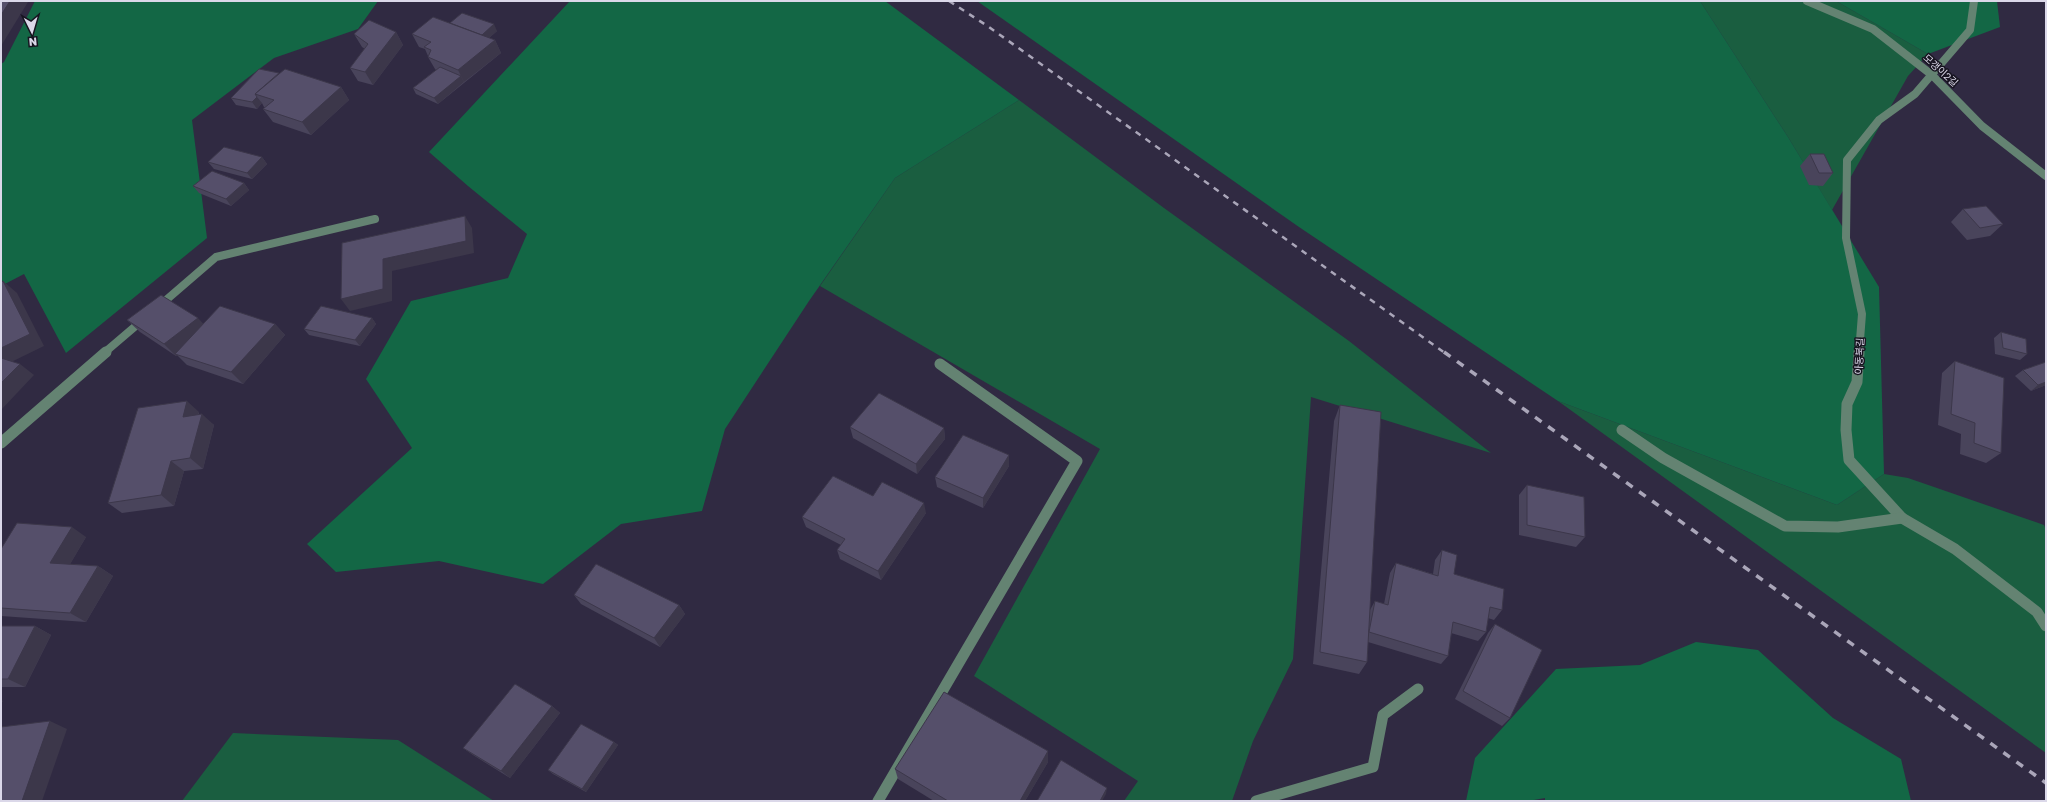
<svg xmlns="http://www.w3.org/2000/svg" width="2047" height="802" viewBox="0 0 2047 802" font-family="'Golos Text','Noto Sans KR',sans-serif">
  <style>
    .green { fill: #1a5e40 }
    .forest { fill: #136745 }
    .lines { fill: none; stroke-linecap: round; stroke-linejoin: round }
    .minor-far1 { stroke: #648372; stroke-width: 8 }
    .minor { stroke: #648372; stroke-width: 11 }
    .rail-far1 { stroke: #aaa6b9; stroke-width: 2.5; stroke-dasharray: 6 6; stroke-linecap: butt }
    .rail { stroke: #aaa6b9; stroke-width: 3.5; stroke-dasharray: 8 8; stroke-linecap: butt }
    .wall { fill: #49445b }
    .shaded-wall { fill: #3c374a }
    .building { fill: #554f6a; stroke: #3c374a }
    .labels { text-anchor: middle; stroke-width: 3; stroke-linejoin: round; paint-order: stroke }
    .street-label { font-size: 10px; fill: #dbd8e9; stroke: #171420 }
  </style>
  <rect width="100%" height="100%" fill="#302a42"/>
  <g class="green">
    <polygon points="1700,1 1836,1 1928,54 1908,76 1832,210 1788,137"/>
    <polygon points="1019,100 1164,208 1349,341 1491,453 1311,397 1293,659 1253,741 1232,801 1124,801 1138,781 974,676 1100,449 820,286 895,178"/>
    <polygon points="1558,401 1837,505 1884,474 1908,478 2044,525 2046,530 2046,753"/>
    <polygon points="233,733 398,740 494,801 182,801"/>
  </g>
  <g class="forest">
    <polygon points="35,1 378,1 358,29 274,58 192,120 207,238 66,353 24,274 1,286 1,64 4,62"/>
    <polygon points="570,1 885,1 1019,100 895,178 809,301 725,429 702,511 621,524 543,584 439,561 336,572 307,544 412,448 366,379 411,301 508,278 527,234 468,186 429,152"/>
    <polygon points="977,1 1700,1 1788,137 1879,287 1884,474 1837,505 1558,401 1299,227"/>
    <polygon points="1836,1 1997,1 2000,27 1928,54"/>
    <polygon points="1696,642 1758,650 1833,718 1901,759 1911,801 1545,801 1545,798 1528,801 1466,801 1475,758 1556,669 1640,665"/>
  </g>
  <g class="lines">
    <g class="minor-far1">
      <polyline points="1807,1 1873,29 1932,75 1982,126 2046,176"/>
      <polyline points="158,307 216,257 375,219"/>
      <polyline points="104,353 145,318"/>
      <polyline points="1859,353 1862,314 1846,238 1847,160 1879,120 1915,94 1970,30 1974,1"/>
    </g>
    <g class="minor">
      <polyline points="1859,352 1857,382 1847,404 1846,430 1849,460 1902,518 1955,549 2037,612 2046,626"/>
      <polyline points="1622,430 1663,458 1785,526 1838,527 1902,518"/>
      <polyline points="1,443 106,352"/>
      <polyline points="878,801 1077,461 940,364"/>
      <polyline points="1256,801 1373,767 1383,715 1418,689"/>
    </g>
    <polyline class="rail-far1" points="949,1 989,27 1445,353"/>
    <polyline class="rail" points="1444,352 2046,783"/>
  </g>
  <g class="wall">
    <polygon points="450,23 497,31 489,38 495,40 501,53 438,104 416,94 413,88 436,70 435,69 428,57 428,56 425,49 419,47 412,34"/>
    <polygon points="396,32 403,45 373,85 358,81 350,68 365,49 362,47 354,34"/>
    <polygon points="259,69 341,87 349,100 311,135 273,122 263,109 266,107 264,107 262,103 257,109 236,105 231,98"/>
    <polygon points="1810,154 1833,173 1823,186 1809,185 1800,166"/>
    <polygon points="262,157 267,164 252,179 214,169 208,162"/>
    <polygon points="244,183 249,190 231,206 199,193 193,186"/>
    <polygon points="1963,209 2003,224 1990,236 1967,240 1951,222"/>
    <polygon points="372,318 376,324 360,346 309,335 304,329"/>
    <polygon points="127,320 203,324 275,324 285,335 243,384 187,365 177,355 176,356 140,332"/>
    <polygon points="2001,332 2027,354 2020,360 1995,354 1994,338"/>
    <polygon points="1955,361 2001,453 1986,463 1960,454 1961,434 1938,425 1942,373"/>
    <polygon points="2046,362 2046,385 2031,391 2015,376 2023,370"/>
    <polygon points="1340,405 1370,610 1375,601 1384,604 1390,573 1396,563 1433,574 1435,560 1442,550 1454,574 1502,610 1494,620 1488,618 1486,632 1478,641 1451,633 1448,656 1441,664 1368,642 1367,662 1359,674 1313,664 1334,421"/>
    <polygon points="199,412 199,414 214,425 203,469 184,471 174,506 122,513 108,503"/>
    <polygon points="850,427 944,428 945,439 917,474 853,438"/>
    <polygon points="1009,455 1009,466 983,508 937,487 935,477"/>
    <polygon points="1527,485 1585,537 1576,547 1519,535 1519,495"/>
    <polygon points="873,496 926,513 881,580 840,559 837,550 841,545 806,527 802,517"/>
    <polygon points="86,537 70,564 98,566 113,576 86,622 1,616 1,549"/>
    <polygon points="574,595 679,605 685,614 660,647 581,604"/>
    <polygon points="1495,624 1510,718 1502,726 1455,699 1488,633"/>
    <polygon points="1,626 35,626 51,635 25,687 1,687"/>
    <polygon points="552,706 560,713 510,778 473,755 463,748"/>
    <polygon points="614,742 618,745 586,792 553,774 548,770"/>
    <polygon points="1048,751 1048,762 1025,801 934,801 898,779 895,769"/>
  </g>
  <g class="shaded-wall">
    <polygon points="10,1 27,1 28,2 1,46 1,15"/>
    <polygon points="494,24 497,31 481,45 478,38"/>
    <polygon points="396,32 403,45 373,85 365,72"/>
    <polygon points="495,40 501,53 464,82 458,70"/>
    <polygon points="461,76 464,82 438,104 434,98"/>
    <polygon points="341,87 349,100 311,135 302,122"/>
    <polygon points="257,97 262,103 257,109 252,102"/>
    <polygon points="262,157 267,164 252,179 247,173"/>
    <polygon points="244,183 249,190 231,206 226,199"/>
    <polygon points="465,216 472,228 474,253 392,271 392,301 350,311 341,299 383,259"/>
    <polygon points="3,281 17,293 44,346 3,366 1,364 1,348"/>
    <polygon points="198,318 209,330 175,354 177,355 176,356 164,344"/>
    <polygon points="372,318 376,324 360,346 355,340"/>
    <polygon points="275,324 285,335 243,384 231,372"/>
    <polygon points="20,364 34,375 1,410 1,383"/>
    <polygon points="2046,382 2046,385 2031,391 2038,385"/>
    <polygon points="187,401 199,412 195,428 183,417"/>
    <polygon points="202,414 214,425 203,469 190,458"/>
    <polygon points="944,428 945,439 917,474 916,464"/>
    <polygon points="1009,455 1009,466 983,508 983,498"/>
    <polygon points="171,461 184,471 174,506 161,495"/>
    <polygon points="924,503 926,513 881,580 878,571"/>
    <polygon points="72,527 86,537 65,573 50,563"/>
    <polygon points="98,566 113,576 86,622 70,613"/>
    <polygon points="679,605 685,614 660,647 654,638"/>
    <polygon points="35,626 51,635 25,687 8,679"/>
    <polygon points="1,700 3,701 1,704"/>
    <polygon points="552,706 560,713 510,778 501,771"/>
    <polygon points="50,721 67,729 42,801 22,801"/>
    <polygon points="614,742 618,745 586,792 582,789"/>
    <polygon points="1048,751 1048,762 1025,801 1020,801"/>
    <polygon points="1107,788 1106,794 1102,801 1100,801"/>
  </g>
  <g class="building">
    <polygon points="1,1 10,1 1,15"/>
    <polygon points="462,13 494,24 482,35 450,23"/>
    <polygon points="433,17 495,40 458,70 428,57 431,50 424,47 431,42 412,34"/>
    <polygon points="369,20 396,32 365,72 350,68 368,44 354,34"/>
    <polygon points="440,67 461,76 434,98 413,88"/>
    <polygon points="259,69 279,73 255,94 257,97 252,102 231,98"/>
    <polygon points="285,69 341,87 302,122 263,109 274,100 255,94"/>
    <polygon points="224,147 262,157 247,173 208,162"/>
    <polygon points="1810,154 1824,154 1833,173 1819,173"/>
    <polygon points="212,171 244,183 226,199 193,186"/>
    <polygon points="1986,206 2003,224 1980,228 1963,209"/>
    <polygon points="465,216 466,241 383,259 383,289 341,299 342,243"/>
    <polygon points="3,281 30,334 1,348 1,282"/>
    <polygon points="161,295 198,318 164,344 127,320"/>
    <polygon points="220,306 275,324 231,372 175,354"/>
    <polygon points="321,306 372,318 355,340 304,329"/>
    <polygon points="2001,332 2026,339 2027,354 2003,348"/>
    <polygon points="1,358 20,364 1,383"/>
    <polygon points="1955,361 2004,378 2001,453 1974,443 1975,423 1951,414"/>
    <polygon points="2046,362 2046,382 2038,385 2023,370"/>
    <polygon points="879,393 944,428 916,464 850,427"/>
    <polygon points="187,401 183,417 202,414 190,458 171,461 161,495 108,503 138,408"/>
    <polygon points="1340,405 1381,412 1367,662 1320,652"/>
    <polygon points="963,435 1009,455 983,498 935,477"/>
    <polygon points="833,476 873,496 882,482 924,503 878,571 837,550 845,539 802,517"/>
    <polygon points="1527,485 1584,497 1585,537 1527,525"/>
    <polygon points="17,523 72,527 50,563 98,566 70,613 1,608 1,549"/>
    <polygon points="1442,550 1457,555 1454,574 1504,589 1502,610 1490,607 1486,632 1453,622 1448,656 1369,632 1375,601 1388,605 1396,563 1438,576"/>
    <polygon points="596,564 679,605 654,638 574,595"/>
    <polygon points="1495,624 1542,650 1510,718 1463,691"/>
    <polygon points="1,626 35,626 8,679 1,679"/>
    <polygon points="515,684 552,706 501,771 463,748"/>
    <polygon points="944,692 1048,751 1020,801 948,801 895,769"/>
    <polygon points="50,721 22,801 1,801 1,727"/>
    <polygon points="581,724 614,742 582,789 548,770"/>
    <polygon points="1061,760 1107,788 1100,801 1037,801"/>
  </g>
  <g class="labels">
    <g class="street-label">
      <text transform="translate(1941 70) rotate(42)" y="4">모갱이2길</text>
      <text transform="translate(1859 356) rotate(-87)" y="4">아동북길</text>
    </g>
  </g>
  <rect width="2047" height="802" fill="none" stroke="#dbd8e9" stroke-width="4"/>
  <g transform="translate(32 32) rotate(175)" stroke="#171420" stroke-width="3" paint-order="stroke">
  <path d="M0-3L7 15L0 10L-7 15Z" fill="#dbd8e9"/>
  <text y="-6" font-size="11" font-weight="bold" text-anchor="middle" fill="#dbd8e9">N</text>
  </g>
</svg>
